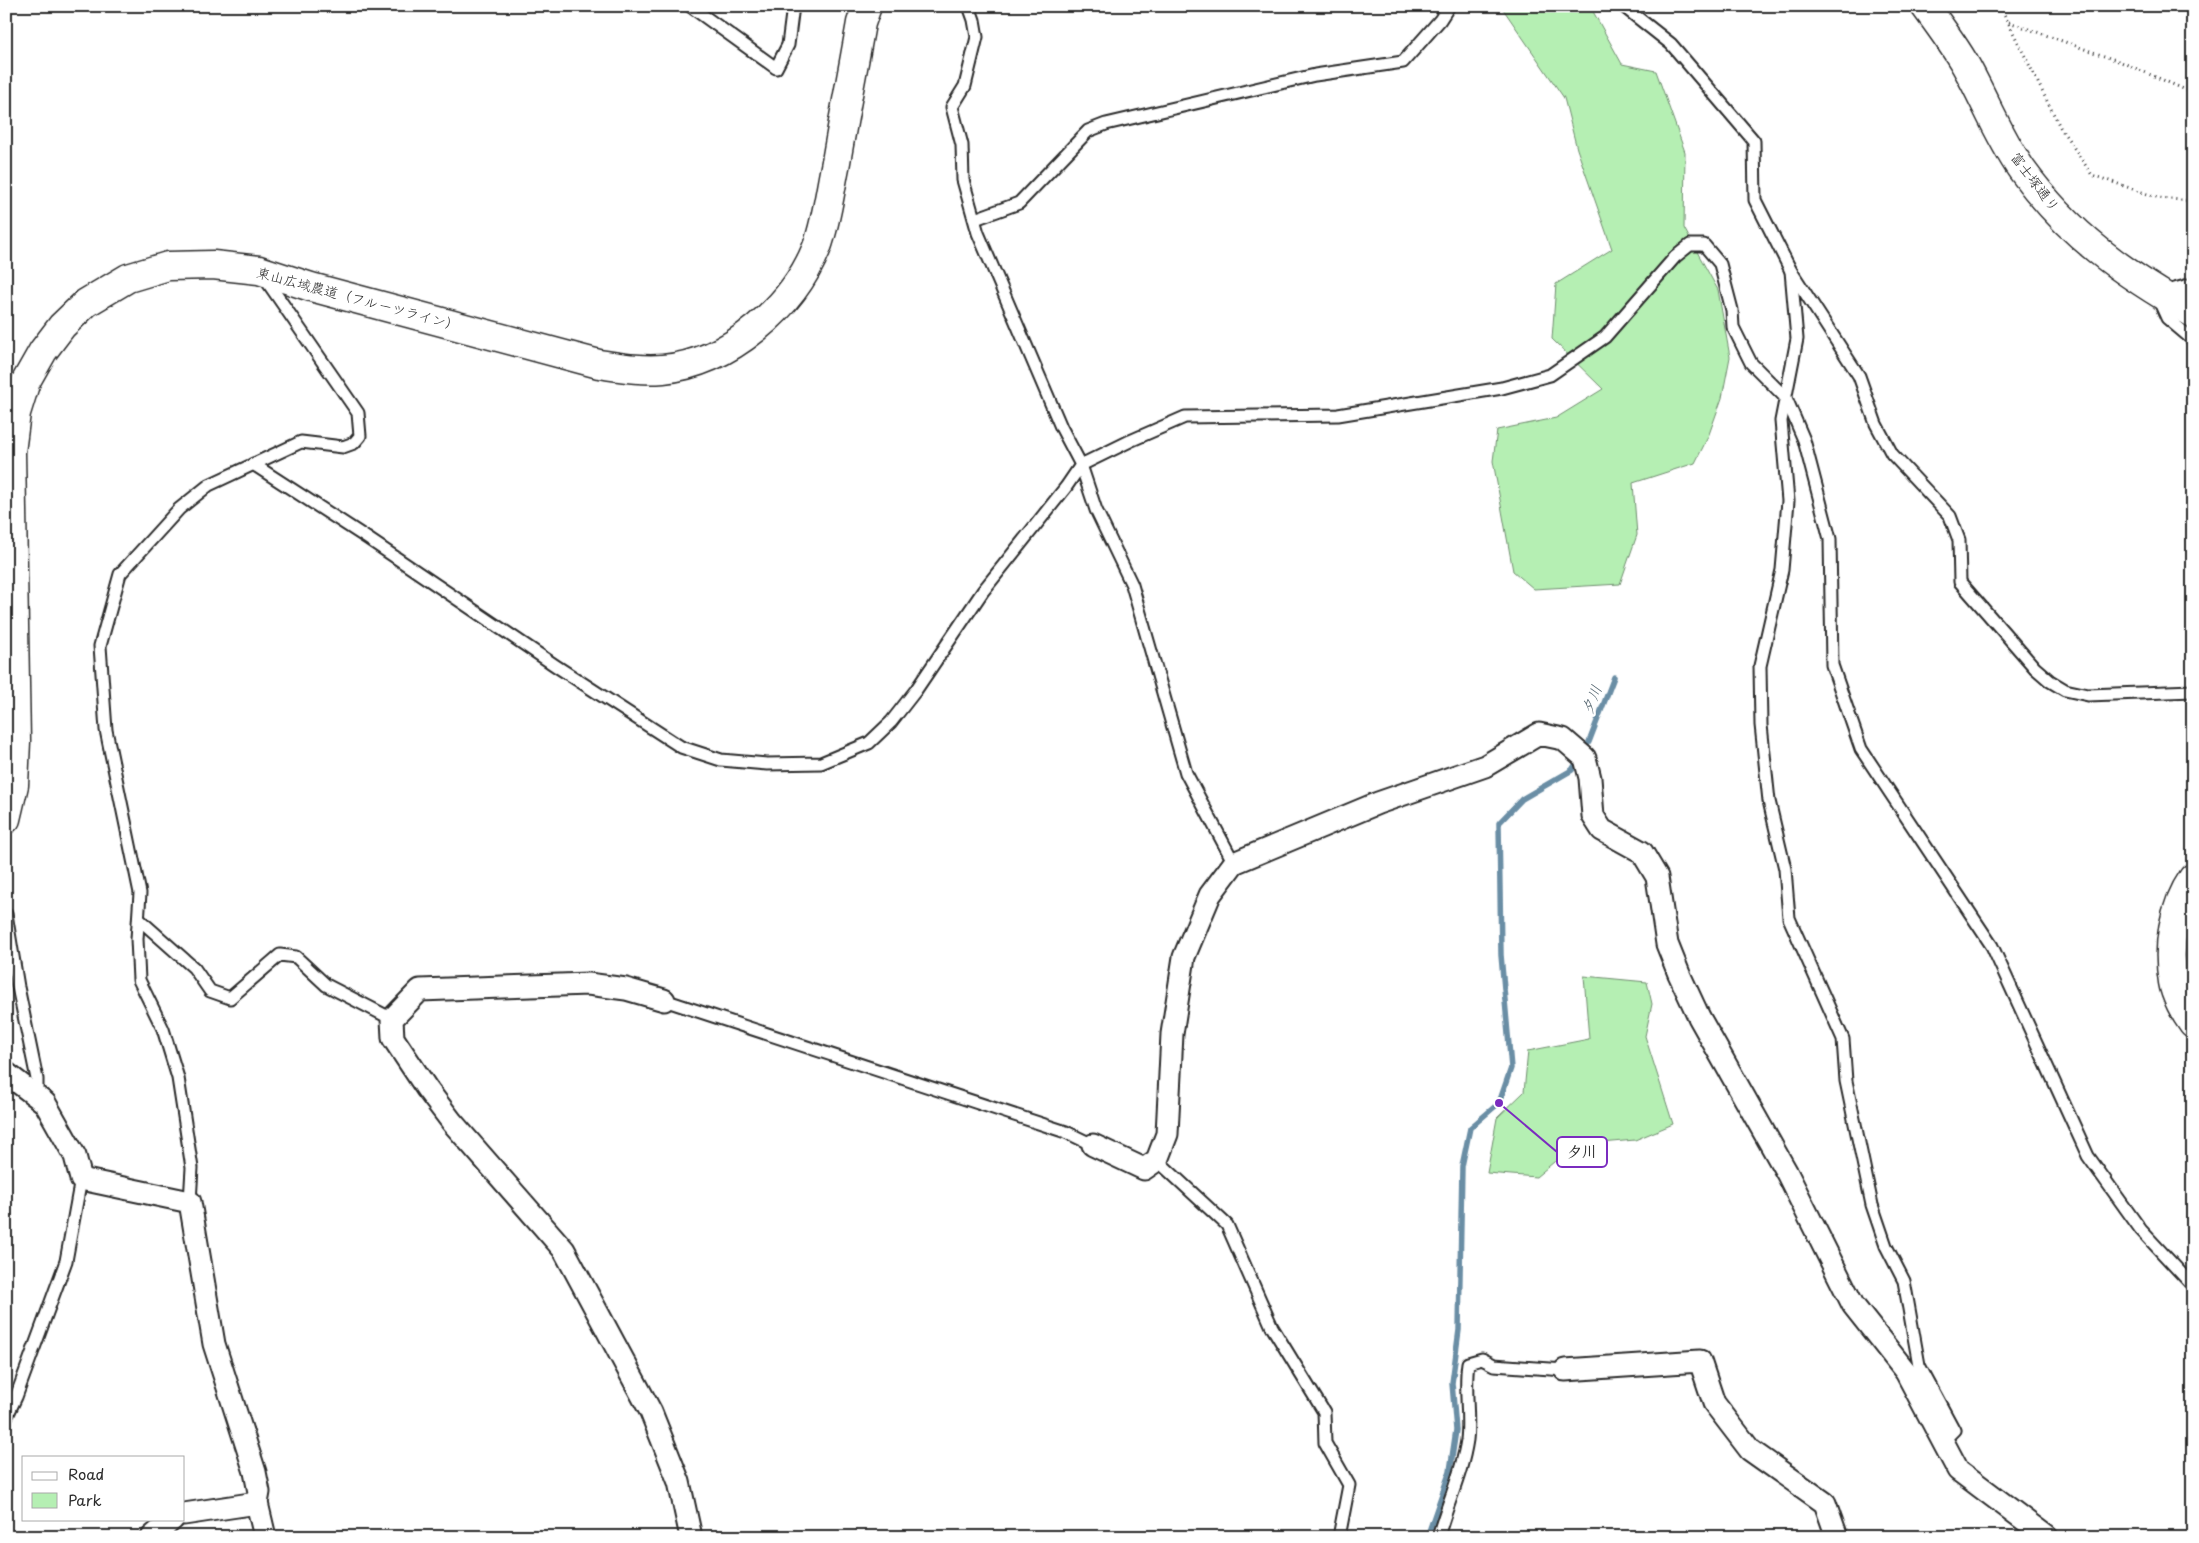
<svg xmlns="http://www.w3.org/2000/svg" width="2199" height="1543" viewBox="0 0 2199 1543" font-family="'Playpen Sans','Klee One',sans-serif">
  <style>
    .green { fill: #b5efb3; stroke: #708d6f }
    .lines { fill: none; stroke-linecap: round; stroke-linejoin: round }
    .stream { stroke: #6b8ea5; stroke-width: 5.5 }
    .service-casing { stroke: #2b2b2b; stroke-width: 15 }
    .minor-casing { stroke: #2b2b2b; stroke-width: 25 }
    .tertiary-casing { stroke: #2b2b2b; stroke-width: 31 }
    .path { stroke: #2b2b2b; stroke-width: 3; stroke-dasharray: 1 4; stroke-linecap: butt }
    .service { stroke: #fff; stroke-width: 11 }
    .minor { stroke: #fff; stroke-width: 21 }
    .tertiary { stroke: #fff; stroke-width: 28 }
    .labels { text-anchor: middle; stroke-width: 5; stroke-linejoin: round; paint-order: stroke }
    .street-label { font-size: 14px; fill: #2b2b2b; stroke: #fff }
    .water-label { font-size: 15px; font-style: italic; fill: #4b5d68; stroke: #fff }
    .leader { fill: none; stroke: #7b2cbf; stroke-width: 2 }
    .callout-dot { fill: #7b2cbf; stroke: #fff; stroke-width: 2 }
    .callout { fill: #fff; stroke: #7b2cbf; stroke-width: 2 }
    .callout-label { font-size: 15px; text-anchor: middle; font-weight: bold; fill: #2b2b2b }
  </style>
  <rect width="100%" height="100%" fill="#fff"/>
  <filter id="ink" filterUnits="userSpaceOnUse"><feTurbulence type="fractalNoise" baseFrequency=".02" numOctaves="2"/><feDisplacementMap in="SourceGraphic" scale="10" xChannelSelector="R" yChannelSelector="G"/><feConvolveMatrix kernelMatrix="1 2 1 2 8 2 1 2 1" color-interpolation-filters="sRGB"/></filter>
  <g filter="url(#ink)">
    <g class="green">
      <polygon points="1501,6 1590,6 1622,64 1656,71 1685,152 1684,228 1718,290 1730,357 1722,398 1708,437 1695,463 1633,483 1637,535 1620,584 1534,589 1513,571 1493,461 1497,430 1556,418 1603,389 1552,339 1556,284 1612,249 1577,149 1564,98"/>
      <polygon points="1584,976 1647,982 1652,1004 1645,1036 1673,1124 1635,1140 1602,1143 1560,1157 1536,1177 1487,1173 1497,1118 1524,1092 1528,1051 1589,1039"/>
    </g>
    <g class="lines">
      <g class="stream">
        <polyline points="1584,751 1589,742 1614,677"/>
        <polyline points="1427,1537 1450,1471 1456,1430 1452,1383 1459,1330 1462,1166 1470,1128 1499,1103 1511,1068 1501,955 1499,823 1522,799 1572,770 1579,759"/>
      </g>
      <defs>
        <g id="service">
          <polyline points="690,6 776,68 788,45 793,6"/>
          <polyline points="969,6 974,20 977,37 965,86 952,107 962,145 963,180 978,233 1061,427 1081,465 1096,510 1132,585 1186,773 1234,863"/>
          <polyline points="1623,6 1671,44 1754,141 1755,200 1791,271 1859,376 1876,424 1892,454 1950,516 1959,540 1960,582 2035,668 2050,681 2065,690 2088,695 2193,691"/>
          <polyline points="975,219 1019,203 1088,131 1106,124 1315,75 1403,62 1440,20 1449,6"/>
          <polyline points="1791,271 1797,339 1781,421 1788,501 1782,570 1760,666 1761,725 1769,801 1785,869 1789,918 1843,1039 1846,1081 1872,1205 1886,1246 1904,1281 1919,1365 1954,1430 1944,1440"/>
          <polyline points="2158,298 2167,318 2193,340"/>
          <polyline points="253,464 367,538 556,666 681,747 721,760 767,764 821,763 869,743 891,722 916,690 983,591 1066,487 1081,465 1130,441 1185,417 1338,415 1502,388 1550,375 1605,337 1675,257 1690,245 1704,245 1720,264 1732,310 1733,327 1751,363 1786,398 1804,440 1830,539 1832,665 1861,749 1992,946 2088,1156 2141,1230 2193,1286"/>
          <polyline points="6,914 18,987 37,1079 37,1095"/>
          <polyline points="140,920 194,968 210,991 230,998 280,955 296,957 326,985 392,1019"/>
          <polyline points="664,1000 1066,1132 1093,1145"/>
          <polyline points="1157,1160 1227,1225 1272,1327 1324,1412 1325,1443 1349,1485 1339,1537"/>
          <polyline points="190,1202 192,1168 178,1078 163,1029 139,980 137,939 140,893 106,730 100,646 120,574 179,509 209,485 301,442 343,447 354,443 360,436 358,413 264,277"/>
          <polyline points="6,1418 16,1397 66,1261 81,1179"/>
          <path d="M1438 1537C1447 1504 1462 1474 1467 1440 1470 1414 1464 1389 1468 1363L1482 1359 1494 1365 1565 1370"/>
        </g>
        <g id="minor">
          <polyline points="2164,297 2193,289"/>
          <polyline points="664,1000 626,989 588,984 420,990 392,1019 393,1038 427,1089 452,1122 564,1250 651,1412 679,1482 691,1537"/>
          <polyline points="6,1073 45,1103 75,1156 81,1179 190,1202 214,1344 255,1472 259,1492 257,1503 265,1537"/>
          <polyline points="1093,1145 1144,1169 1157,1160 1167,1134 1172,1034 1184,957 1210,895 1234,863 1378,803 1485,766 1539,734 1563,739 1585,758 1590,778 1593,816 1602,830 1642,852 1657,877 1667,944 1679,974 1699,1017 1787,1173 1853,1305 1906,1372 1958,1470 2047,1537"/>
          <polyline points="1565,1370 1700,1361 1714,1403 1750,1450 1825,1503 1837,1537"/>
          <polyline points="184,1514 257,1503"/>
          <polyline points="152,1537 173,1519"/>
        </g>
        <g id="tertiary">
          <path d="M1925 6C1939 25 1954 45 1966 66 1985 100 1999 137 2022 170 2069 235 2124 274 2193 313"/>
          <path d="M6 819 14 785 16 741 11 452 16 413 26 381 43 351 62 326 86 303 128 278 168 266 213 265 259 270 311 287 599 364C620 367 641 371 663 369 729 363 793 307 817 247 827 220 830 190 836 162 844 115 853 69 861 23L867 6"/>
          <path d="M2193 878C2173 907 2167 947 2173 982 2175 995 2185 1013 2193 1024"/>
        </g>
      </defs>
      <use href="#service" class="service-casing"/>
      <use href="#minor" class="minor-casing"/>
      <use href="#tertiary" class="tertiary-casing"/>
      <g class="path">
        <polyline points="2000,6 2060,127 2092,175 2159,198 2193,201"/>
        <polyline points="2009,22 2121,62 2193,93"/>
      </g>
      <use href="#service" class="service"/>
      <use href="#minor" class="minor"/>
      <use href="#tertiary" class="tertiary"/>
    </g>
  </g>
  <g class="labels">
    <g class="street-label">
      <text transform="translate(2035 182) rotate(53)" y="5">富士塚通り</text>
      <text transform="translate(358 299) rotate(15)" y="5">東山広域農道（フルーツライン）</text>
    </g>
    <g class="water-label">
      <text transform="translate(1592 700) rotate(-69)" y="5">夕川</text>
    </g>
  </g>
  <path class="leader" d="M1499 1103L1557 1152"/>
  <circle class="callout-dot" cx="1499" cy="1103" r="5"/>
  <rect class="callout" x="1557" y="1137" width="50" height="30" rx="5"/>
  <g class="callout-label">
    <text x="1582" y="1157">夕川</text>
  </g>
  <rect width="2199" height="1543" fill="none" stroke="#fff" stroke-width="25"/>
  <rect x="12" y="12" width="2174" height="1518" fill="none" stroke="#2b2b2b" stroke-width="2" filter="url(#ink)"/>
  <rect x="22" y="1456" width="162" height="65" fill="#ffffff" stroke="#aaaaaa"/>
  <rect x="32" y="1472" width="25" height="8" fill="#ffffff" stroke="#aaaaaa"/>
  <text x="68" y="1480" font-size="15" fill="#2b2b2b">Road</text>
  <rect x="32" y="1493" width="25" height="15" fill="#b5efb3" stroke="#aaaaaa"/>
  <text x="68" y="1506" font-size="15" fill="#2b2b2b">Park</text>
</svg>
